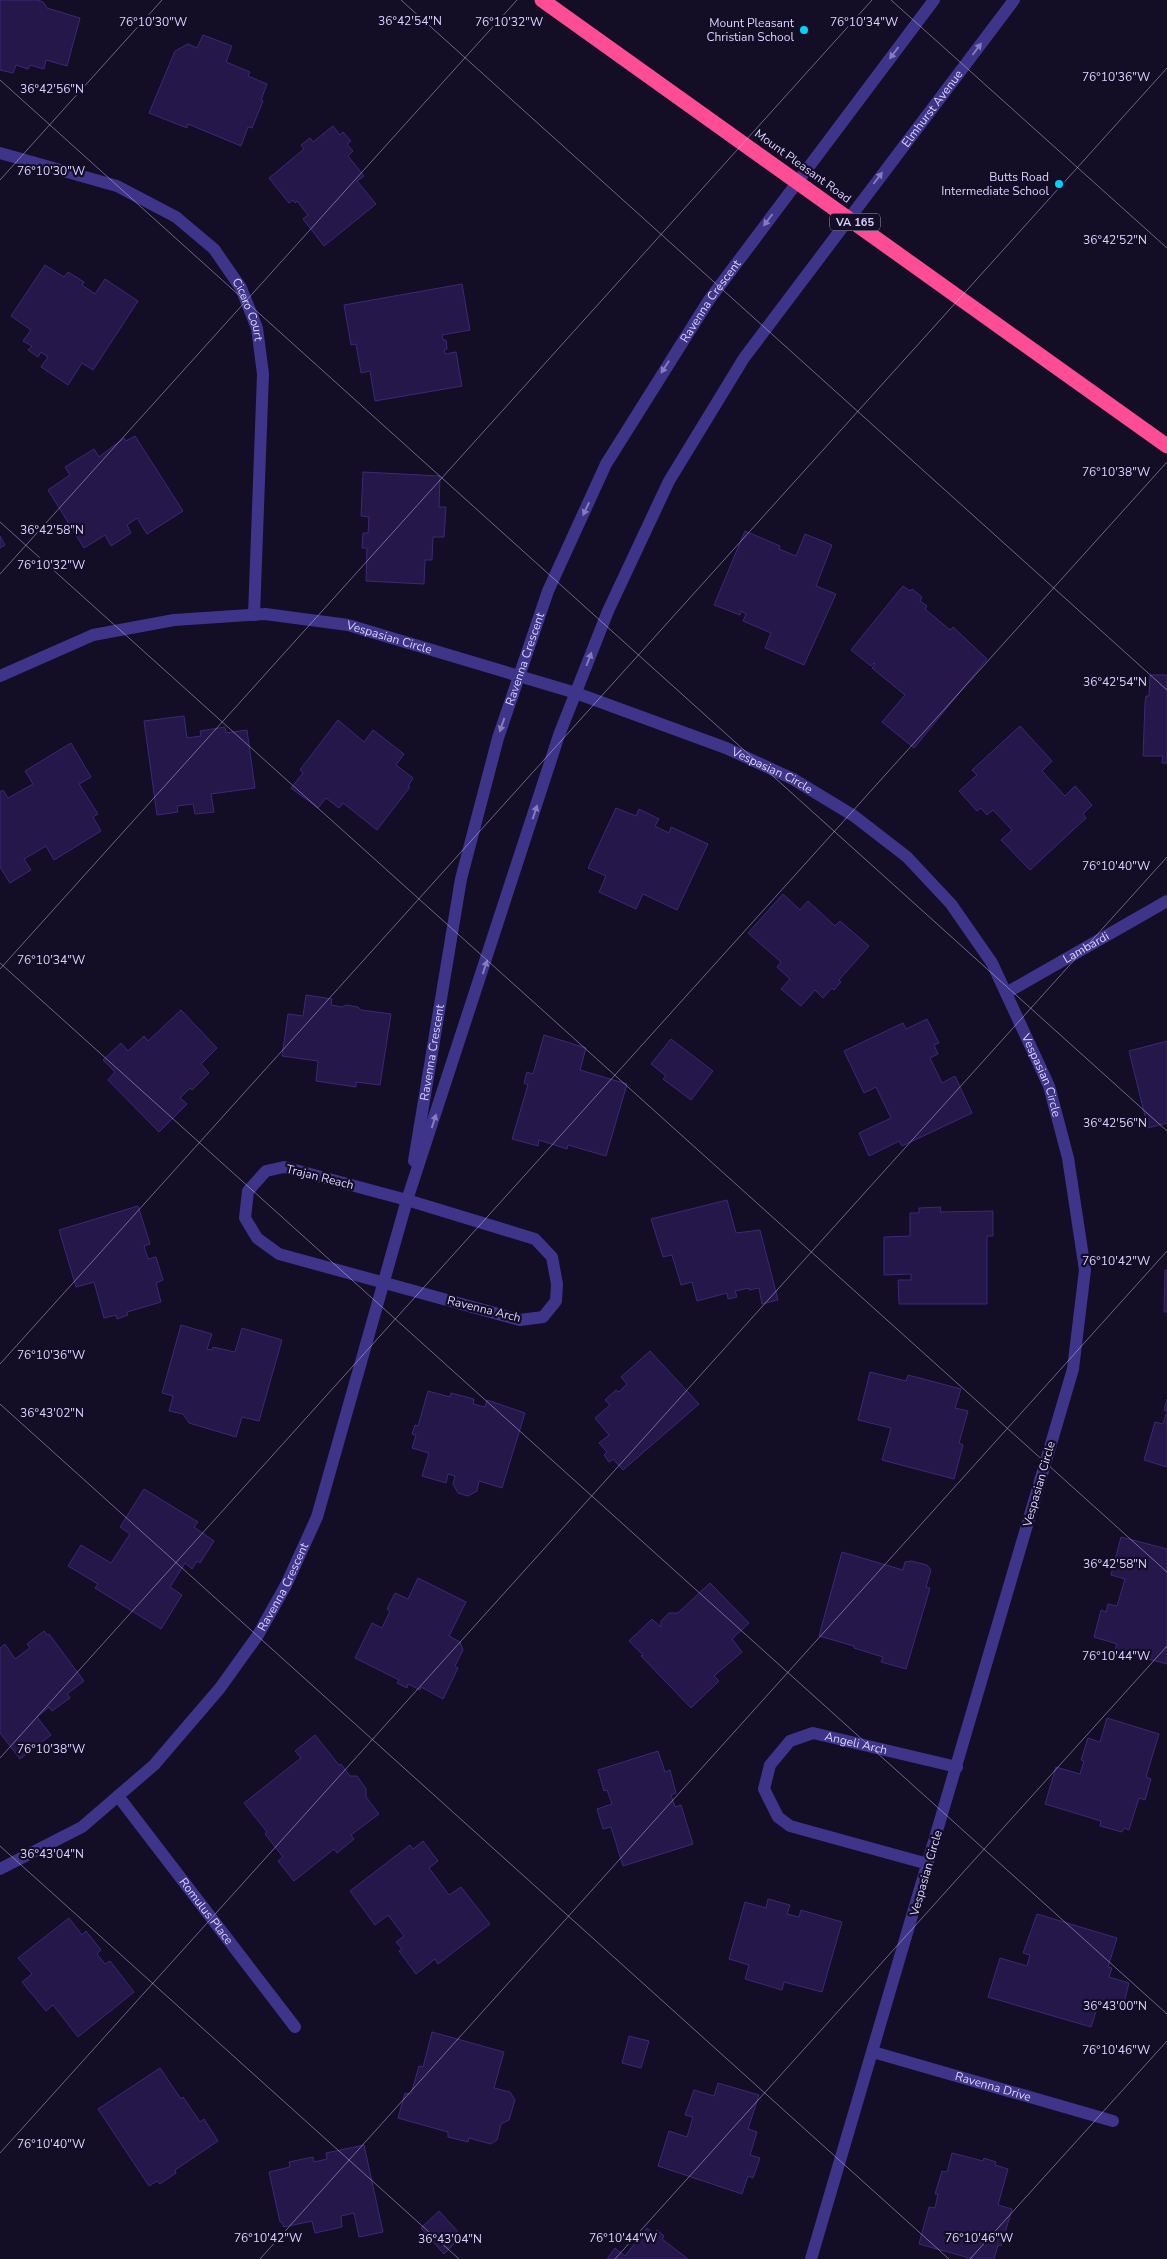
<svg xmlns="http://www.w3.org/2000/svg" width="1167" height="2259" viewBox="0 0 1167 2259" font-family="'Nunito Sans',sans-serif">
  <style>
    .building { fill: #251749; stroke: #3d2877 }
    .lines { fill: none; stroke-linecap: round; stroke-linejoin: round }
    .street { stroke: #3e3489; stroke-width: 12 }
    .highway { stroke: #ff4d95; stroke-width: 15 }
    .oneway { fill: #857bbe }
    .ticks { fill: none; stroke: #dbd2ff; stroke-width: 1; stroke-opacity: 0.45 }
    .poi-dot { fill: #00d1fd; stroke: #130d26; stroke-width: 2 }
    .labels { text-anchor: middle; stroke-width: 4.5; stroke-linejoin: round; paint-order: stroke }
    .shield { fill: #130d26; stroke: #9f97be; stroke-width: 1 }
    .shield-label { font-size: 11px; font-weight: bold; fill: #dbd2ff }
    .poi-label { font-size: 12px; fill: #dbd2ff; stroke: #130d26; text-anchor: end }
    .street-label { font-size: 12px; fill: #dbd2ff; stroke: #130d26 }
    .ticks-label { font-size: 12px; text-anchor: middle; fill: #dbd2ff; stroke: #130d26; stroke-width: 4.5; stroke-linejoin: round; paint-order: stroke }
  </style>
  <rect width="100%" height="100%" fill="#130d26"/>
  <g class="building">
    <polygon points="0,0 38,0 43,2 47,8 80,18 67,66 46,60 44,69 30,65 28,69 16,65 13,73 0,70"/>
    <polygon points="203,35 232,46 226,62 250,72 248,76 267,84 261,100 263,101 252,128 248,127 241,146 188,124 187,128 149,113 175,51 188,44 197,48"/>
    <polygon points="333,126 340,135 343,132 351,141 347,144 353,151 348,156 364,176 357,181 376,204 324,246 303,219 308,215 297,201 295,203 293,200 289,203 269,178 304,149 301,145 310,138 313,142"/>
    <polygon points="45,265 64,277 68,272 84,282 82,285 95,294 105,279 138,301 93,370 82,363 68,385 41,367 48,357 41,352 38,357 28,350 32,346 23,341 31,330 11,316"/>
    <polygon points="462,284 470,330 442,335 443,340 446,340 447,349 444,350 445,354 456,352 462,386 375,401 370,371 361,373 356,344 351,345 344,305"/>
    <polygon points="135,436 183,511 147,534 137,518 127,525 131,533 111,546 105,535 84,548 48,490 70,475 65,467 94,449 99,457 124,438 126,441"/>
    <polygon points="363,472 440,476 439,507 446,507 444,537 433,537 432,560 425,560 424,584 366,581 367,548 362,548 363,533 368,533 369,517 361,516"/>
    <polygon points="745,531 780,546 779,549 796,556 805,534 832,545 816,586 836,594 804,665 765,648 771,633 743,621 746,614 741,611 740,615 714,605"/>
    <polygon points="0,536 5,545 0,548"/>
    <polygon points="903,586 910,591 912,589 922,597 920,601 927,606 925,609 950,630 953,627 987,659 914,748 882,722 905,695 872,668 875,664 874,663 871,666 851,650"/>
    <polygon points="1150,675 1167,675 1167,763 1162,763 1163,756 1143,756 1145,703 1146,696 1149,696"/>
    <polygon points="184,716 187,738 201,736 200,731 225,727 226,733 247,730 255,788 211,794 214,812 195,814 193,804 177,806 178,812 157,815 144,721"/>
    <polygon points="338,720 364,742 373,730 404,754 396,765 413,778 408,786 410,787 377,830 343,803 339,808 326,798 318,808 291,788 303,773 300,770"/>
    <polygon points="1020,726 1052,761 1042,771 1065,796 1075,786 1092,805 1083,814 1086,818 1030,870 1001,840 1012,830 993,810 987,815 981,808 977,811 959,791 977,775 972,770"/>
    <polygon points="71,743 91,777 79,784 98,814 93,817 101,831 54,860 46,846 24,859 31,870 10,883 0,867 0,792 3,790 8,798 33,784 25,771"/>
    <polygon points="616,808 636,816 639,809 659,819 655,826 669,833 671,827 708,844 677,910 643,894 636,909 599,892 606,876 588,868"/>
    <polygon points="783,894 800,910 808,901 835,926 840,921 869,946 839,980 841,982 834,990 832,988 823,998 815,990 801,1006 781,989 790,979 777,967 781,962 748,933"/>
    <polygon points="306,995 332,999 331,1005 342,1007 346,1005 358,1007 361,1010 391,1014 380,1085 356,1082 356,1087 316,1081 318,1061 282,1056 288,1014 303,1016"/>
    <polygon points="181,1010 217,1048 201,1064 209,1073 192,1090 190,1088 180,1098 187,1104 159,1132 108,1080 115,1072 103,1060 121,1043 128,1051 144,1036 148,1041"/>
    <polygon points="927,1019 939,1043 934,1045 938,1054 930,1058 942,1083 955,1076 972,1113 902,1146 899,1141 869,1156 859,1133 891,1118 876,1087 864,1093 844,1051 903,1023 906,1029"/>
    <polygon points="544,1035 586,1048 580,1070 627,1084 606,1156 568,1145 567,1149 539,1140 538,1146 512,1139 528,1085 524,1083 527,1072 533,1074"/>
    <polygon points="671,1039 713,1071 691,1100 663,1079 666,1076 651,1064"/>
    <polygon points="1167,1041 1167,1123 1148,1128 1129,1051"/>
    <polygon points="727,1200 736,1233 760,1230 778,1300 762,1304 759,1288 749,1290 749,1288 735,1291 737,1297 728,1299 727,1293 697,1301 692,1282 681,1285 672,1255 663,1257 651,1219"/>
    <polygon points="138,1206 150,1244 144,1246 148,1259 156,1257 163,1280 156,1283 161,1302 127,1312 128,1315 117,1319 116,1315 104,1318 94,1282 76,1287 59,1230"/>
    <polygon points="941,1207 940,1212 993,1211 993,1236 987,1236 987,1304 899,1304 898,1280 911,1280 911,1274 884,1275 884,1237 910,1236 910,1213 919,1213 919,1208"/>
    <polygon points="1165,1270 1167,1270 1167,1312 1164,1312"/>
    <polygon points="181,1325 212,1334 207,1349 212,1350 213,1347 235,1352 242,1328 282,1340 259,1421 242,1417 236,1437 189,1423 183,1414 169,1411 173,1396 162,1393"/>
    <polygon points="650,1351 699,1404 623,1470 613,1459 609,1462 604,1455 607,1452 599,1443 609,1435 595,1418 610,1405 605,1400 616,1390 619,1392 627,1384 621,1377"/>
    <polygon points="870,1372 906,1381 908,1375 961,1389 955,1408 968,1411 959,1443 963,1445 954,1479 882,1460 891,1428 858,1420"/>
    <polygon points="428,1391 450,1397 451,1393 474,1399 473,1404 485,1407 487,1400 525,1413 502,1488 479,1481 477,1491 468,1496 458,1493 453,1484 455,1476 448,1474 446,1483 422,1476 429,1453 412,1448 416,1435 412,1434 415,1425 418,1426"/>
    <polygon points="1167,1399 1167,1467 1144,1460 1155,1422 1163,1424 1167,1411 1164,1410"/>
    <polygon points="144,1489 198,1522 194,1527 214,1541 200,1563 197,1561 192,1569 185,1563 170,1587 182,1595 161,1629 95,1588 98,1584 68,1566 81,1545 111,1563 130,1534 120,1527"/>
    <polygon points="1121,1537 1167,1549 1167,1664 1115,1650 1117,1644 1094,1637 1101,1610 1106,1612 1108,1604 1117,1606 1125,1579 1111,1575"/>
    <polygon points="842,1552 903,1570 905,1562 911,1561 927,1565 931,1570 926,1587 930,1588 906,1669 881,1662 883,1657 854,1648 854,1646 819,1636"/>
    <polygon points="418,1578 466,1602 449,1636 460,1642 463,1650 455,1666 458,1668 443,1699 421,1687 420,1690 408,1684 407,1688 397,1683 399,1680 355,1658 372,1623 382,1628 390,1611 387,1609 395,1593 408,1599"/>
    <polygon points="710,1583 749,1623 732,1639 742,1652 714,1676 719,1681 691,1708 641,1656 643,1655 629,1641 652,1619 661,1627 661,1621 669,1613 678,1613"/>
    <polygon points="44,1631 47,1635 49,1634 84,1681 67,1694 70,1698 52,1711 49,1707 37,1717 51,1735 20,1759 0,1733 0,1648 5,1644 15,1659 30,1648 27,1644"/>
    <polygon points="1107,1718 1159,1734 1146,1777 1151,1779 1145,1800 1139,1798 1129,1830 1124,1828 1122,1832 1100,1826 1101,1821 1045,1804 1056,1767 1080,1774 1084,1761 1081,1760 1088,1738 1100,1742"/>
    <polygon points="315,1735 339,1765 341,1764 350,1776 357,1776 366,1789 366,1797 379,1814 351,1835 354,1839 337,1853 334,1849 294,1881 278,1861 283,1857 265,1834 267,1832 244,1803 301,1758 295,1751"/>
    <polygon points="658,1751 665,1772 670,1770 676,1793 671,1795 675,1807 681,1805 693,1844 623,1866 611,1827 603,1829 597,1809 612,1804 607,1790 604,1791 598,1770"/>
    <polygon points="423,1841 438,1861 429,1868 449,1895 461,1887 490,1924 438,1964 435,1959 416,1974 399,1951 402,1949 396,1942 404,1936 388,1915 375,1925 350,1891 410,1845 413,1849"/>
    <polygon points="768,1899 790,1905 787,1914 799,1917 801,1910 842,1922 822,1992 784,1982 782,1990 745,1979 749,1965 729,1959 745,1902 766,1908"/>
    <polygon points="1037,1914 1117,1938 1108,1967 1112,1968 1109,1977 1129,1983 1123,2007 1106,2002 1104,2007 1098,2005 1091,2027 988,1997 1000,1958 1027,1966 1030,1955 1023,1953"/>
    <polygon points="69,1918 82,1935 86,1931 101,1950 97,1954 105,1964 110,1961 134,1992 78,2037 53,2005 46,2011 22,1982 32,1974 18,1958"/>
    <polygon points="432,2032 504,2052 494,2088 510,2092 515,2100 509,2120 501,2124 497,2140 491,2144 469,2138 468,2142 448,2137 448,2132 398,2118 405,2093 411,2094 419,2066 423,2067"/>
    <polygon points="629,2036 649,2041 641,2068 622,2063"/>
    <polygon points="160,2068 181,2099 183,2097 200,2122 204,2119 218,2141 175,2170 176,2173 160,2184 157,2181 149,2186 98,2109"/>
    <polygon points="718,2083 759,2095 748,2129 757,2132 750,2155 760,2158 753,2178 748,2176 742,2194 658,2166 669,2131 687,2137 693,2117 685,2115 694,2090 714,2096"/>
    <polygon points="364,2145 383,2232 359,2237 354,2213 341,2216 342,2227 315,2233 312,2221 284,2227 282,2222 280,2222 269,2172 290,2167 289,2162 313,2157 314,2162 327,2159 326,2153"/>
    <polygon points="952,2153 983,2161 984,2158 996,2162 995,2165 1008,2169 998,2205 1012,2209 1001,2246 998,2245 994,2259 973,2259 919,2244 929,2207 935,2208 938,2194 935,2194 942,2171 947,2172"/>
    <polygon points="439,2211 462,2236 444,2254 421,2228"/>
    <polygon points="647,2228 654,2234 657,2230 664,2236 662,2239 688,2259 607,2259 615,2248 625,2256"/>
  </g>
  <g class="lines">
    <g class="street">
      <path id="s1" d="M0 153 117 186 176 217 214 249 241 288 257 328 263 374 254 615"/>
      <path id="s2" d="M0 676 93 635 174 620 265 614 348 625 576 693 726 748 793 779 854 816 907 857 951 904 992 963 1049 1086 1068 1158 1085 1270 1073 1369 811 2259"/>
      <path id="s3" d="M1006 993 1167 901"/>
      <path id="s4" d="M414 1161 461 879 498 738 548 591 606 464 709 300 934 0"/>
      <polygon points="284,1167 407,1200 535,1239 552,1257 557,1284 556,1301 543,1317 520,1320 279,1254 257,1238 245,1218 248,1191 266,1171"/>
      <path id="s5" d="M118 1796 295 2027"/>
      <path id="s6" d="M928 1864 790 1826 778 1817 764 1789 770 1765 790 1741 813 1733 957 1767"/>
      <path id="s7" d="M0 1869 82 1827 154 1765 220 1688 258 1635 286 1585 317 1517 407 1200 559 735 608 611 669 481 744 358 1014 0"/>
      <path id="s8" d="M873 2052 1113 2121"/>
    </g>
    <polyline class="highway" points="542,0 1167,446"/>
  </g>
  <defs><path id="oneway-solid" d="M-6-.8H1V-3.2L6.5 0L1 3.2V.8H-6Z" transform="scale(1.25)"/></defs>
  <g class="oneway">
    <use href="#oneway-solid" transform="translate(977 49) rotate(-53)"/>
    <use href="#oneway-solid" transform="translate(894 53) rotate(127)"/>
    <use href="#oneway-solid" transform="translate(878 178) rotate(-53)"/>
    <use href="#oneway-solid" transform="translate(768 220) rotate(127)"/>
    <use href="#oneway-solid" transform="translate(665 367) rotate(123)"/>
    <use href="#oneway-solid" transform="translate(586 509) rotate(115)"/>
    <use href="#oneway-solid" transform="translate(589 659) rotate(-69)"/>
    <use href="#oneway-solid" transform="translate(502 725) rotate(109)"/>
    <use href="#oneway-solid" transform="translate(535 812) rotate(-72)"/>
    <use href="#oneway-solid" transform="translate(485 967) rotate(-72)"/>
    <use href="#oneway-solid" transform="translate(434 1121) rotate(-72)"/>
  </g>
  <path class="ticks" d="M401 0 1167 690M891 0 1167 248M0 80 1167 1131M0 180 162 0M0 522 1167 1572M0 574 517 0M0 963 1167 2014M0 969 872 0M0 1364 1167 68M0 1404 949 2259M0 1758 1167 462M0 1846 459 2259M0 2153 1167 857M260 2259 1167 1251M615 2259 1167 1646M970 2259 1167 2041"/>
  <g class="poi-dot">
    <circle cx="804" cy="30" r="5"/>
    <circle cx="1059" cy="184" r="5"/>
  </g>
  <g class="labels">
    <rect class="shield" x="830" y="213.5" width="50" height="17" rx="4"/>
    <g class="shield-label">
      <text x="855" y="226">VA 165</text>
    </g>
    <g class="poi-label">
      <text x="794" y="27">Mount Pleasant<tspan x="794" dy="14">Christian School</tspan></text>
      <text x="1049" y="181">Butts Road<tspan x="1049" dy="14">Intermediate School</tspan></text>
    </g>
    <g class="street-label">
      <text dy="4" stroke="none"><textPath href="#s7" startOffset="2038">Elmhurst Avenue</textPath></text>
      <text transform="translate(803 166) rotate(36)" y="4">Mount Pleasant Road</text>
      <text dy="4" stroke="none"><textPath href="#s4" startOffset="920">Ravenna Crescent</textPath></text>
      <text dy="4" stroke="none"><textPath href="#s1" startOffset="308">Cicero Court</textPath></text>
      <text dy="4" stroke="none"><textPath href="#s2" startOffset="402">Vespasian Circle</textPath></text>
      <text dy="4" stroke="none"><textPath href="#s4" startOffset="515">Ravenna Crescent</textPath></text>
      <text dy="4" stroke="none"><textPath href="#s2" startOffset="808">Vespasian Circle</textPath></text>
      <text dy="4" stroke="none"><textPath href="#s3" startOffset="92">Lambardi</textPath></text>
      <text dy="4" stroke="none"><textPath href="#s4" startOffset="110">Ravenna Crescent</textPath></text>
      <text dy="4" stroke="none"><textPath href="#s2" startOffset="1228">Vespasian Circle</textPath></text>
      <text transform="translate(320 1177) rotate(14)" y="4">Trajan Reach</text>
      <text transform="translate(484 1309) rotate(14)" y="4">Ravenna Arch</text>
      <text transform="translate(1039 1484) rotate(-74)" y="4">Vespasian Circle</text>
      <text dy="4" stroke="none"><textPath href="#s7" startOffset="408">Ravenna Crescent</textPath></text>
      <text dy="4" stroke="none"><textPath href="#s6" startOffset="314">Angeli Arch</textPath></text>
      <text transform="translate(926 1873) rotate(-74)" y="4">Vespasian Circle</text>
      <text dy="4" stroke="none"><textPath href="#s5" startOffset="145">Romulus Place</textPath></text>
      <text dy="4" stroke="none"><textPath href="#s8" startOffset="125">Ravenna Drive</textPath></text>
    </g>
  </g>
  <g class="ticks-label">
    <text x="410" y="25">36°42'54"N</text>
    <text x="153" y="26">76°10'30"W</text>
    <text x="509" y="26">76°10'32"W</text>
    <text x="864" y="26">76°10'34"W</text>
    <text x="1116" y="81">76°10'36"W</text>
    <text x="52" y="93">36°42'56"N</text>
    <text x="51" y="175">76°10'30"W</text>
    <text x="1115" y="244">36°42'52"N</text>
    <text x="1116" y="476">76°10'38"W</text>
    <text x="52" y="534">36°42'58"N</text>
    <text x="51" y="569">76°10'32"W</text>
    <text x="1115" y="686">36°42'54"N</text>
    <text x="1116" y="870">76°10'40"W</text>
    <text x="51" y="964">76°10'34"W</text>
    <text x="1115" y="1127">36°42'56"N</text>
    <text x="1116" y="1265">76°10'42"W</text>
    <text x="51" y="1359">76°10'36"W</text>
    <text x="52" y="1417">36°43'02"N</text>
    <text x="1115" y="1568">36°42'58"N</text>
    <text x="1116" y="1660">76°10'44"W</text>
    <text x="51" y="1753">76°10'38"W</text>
    <text x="52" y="1858">36°43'04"N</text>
    <text x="1115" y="2010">36°43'00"N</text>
    <text x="1116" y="2054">76°10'46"W</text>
    <text x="51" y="2148">76°10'40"W</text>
    <text x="268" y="2242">76°10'42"W</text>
    <text x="623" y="2242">76°10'44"W</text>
    <text x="979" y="2242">76°10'46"W</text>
    <text x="450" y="2243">36°43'04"N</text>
  </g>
</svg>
